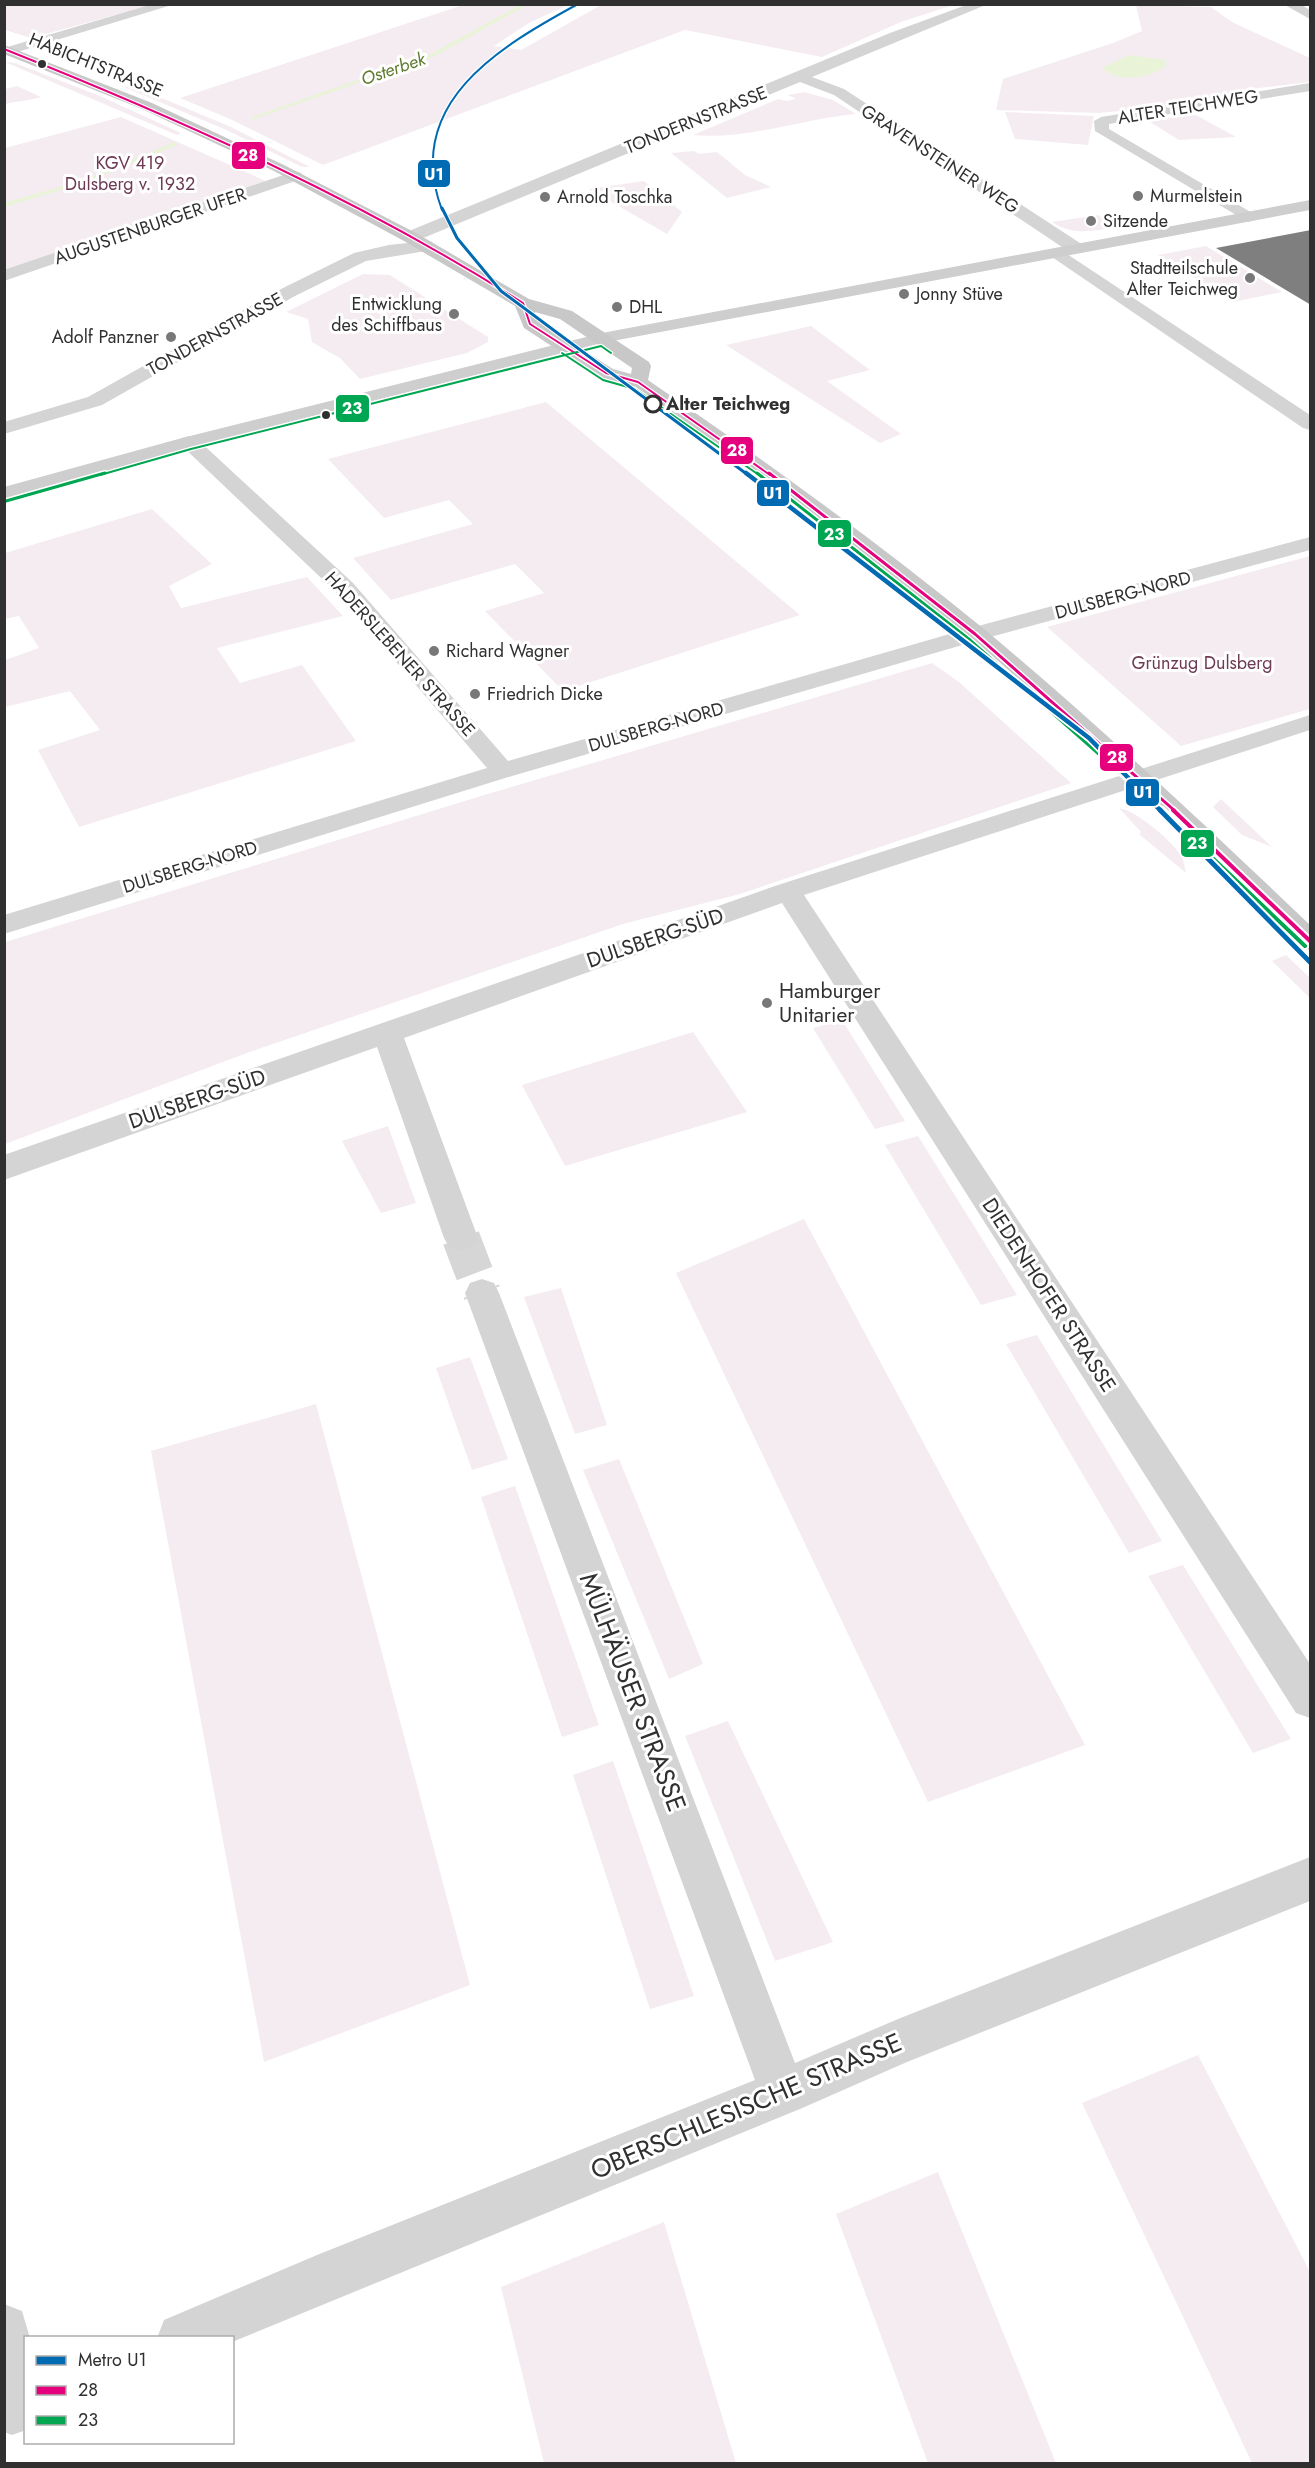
<svg xmlns="http://www.w3.org/2000/svg" width="1315" height="2468" viewBox="0 0 1315 2468" font-family="Jost,sans-serif">
  <style>
    .green { fill: #f5ecf1 }
    .water { fill: #e9f3d8 }
    .lines { fill: none; stroke-linecap: round; stroke-linejoin: round }
    .stream { fill: #e9f3d8; fill-rule: evenodd }
    .building { fill: #7f7f7f }
    .street-tunnel { stroke: #d6d6d6; stroke-width: 38; stroke-dasharray: 38 19; stroke-linecap: butt }
    .street { fill: #d4d4d4; fill-rule: evenodd }
    .secondary { fill: #cecece; fill-rule: evenodd }
    .primary { fill: #c8c8c8; fill-rule: evenodd }
    .bus-1-far2-casing { stroke: #fff; stroke-width: 4.5 }
    .bus-1-far1-casing { stroke: #fff; stroke-width: 6 }
    .bus-1-casing { stroke: #fff; stroke-width: 8 }
    .bus-2-far2-casing { stroke: #fff; stroke-width: 4.5 }
    .bus-2-far1-casing { stroke: #fff; stroke-width: 6 }
    .bus-2-casing { stroke: #fff; stroke-width: 8 }
    .bus-1-far2 { stroke: #e5007d; stroke-width: 2 }
    .bus-1-far1 { stroke: #e5007d; stroke-width: 3 }
    .bus-1 { stroke: #e5007d; stroke-width: 4 }
    .bus-2-far2 { stroke: #00a651; stroke-width: 2 }
    .bus-2-far1 { stroke: #00a651; stroke-width: 3 }
    .bus-2 { stroke: #00a651; stroke-width: 4 }
    .metro-1-far3-casing { stroke: #fff; stroke-width: 4.5 }
    .metro-1-far2-casing { stroke: #fff; stroke-width: 5 }
    .metro-1-far1-casing { stroke: #fff; stroke-width: 8 }
    .metro-1-casing { stroke: #fff; stroke-width: 9 }
    .metro-1-far3 { stroke: #006ab3; stroke-width: 2 }
    .metro-1-far2 { stroke: #006ab3; stroke-width: 3 }
    .metro-1-far1 { stroke: #006ab3; stroke-width: 4.5 }
    .metro-1 { stroke: #006ab3; stroke-width: 5 }
    .bus-dot { fill: #303030; stroke: #fff; stroke-width: 2 }
    .poi-dot { fill: #787878; stroke: #fff; stroke-width: 2 }
    .stop-dot { fill: #fff; stroke: #303030; stroke-width: 3 }
    .labels { text-anchor: middle; stroke-width: 6; stroke-linejoin: round; paint-order: stroke }
    .far-street-label { font-size: 18px; fill: #303030; stroke: #fff }
    .far-water-label { font-size: 18px; font-style: italic; fill: #607c30; stroke: #fff }
    .far-park-label { font-size: 18px; fill: #6e3a54; stroke: #fff }
    .far-poi-label { font-size: 18px; fill: #303030; stroke: #fff; text-anchor: start }
    .far-stop-label { font-size: 18px; font-weight: bold; fill: #303030; stroke: #fff; text-anchor: start }
    .street-label { font-size: 21px; fill: #303030; stroke: #fff }
    .poi-label { font-size: 21px; fill: #303030; stroke: #fff; text-anchor: start }
    .near-street-label { font-size: 26px; fill: #303030; stroke: #fff }
    .line-badge { stroke: #fff; stroke-width: 2 }
    .badge-label { font-size: 16px; text-anchor: middle; font-weight: bold; fill: #fff }
  </style>
  <rect width="100%" height="100%" fill="#fff"/>
  <g class="green">
    <polygon points="466,4 568,5 529,23 494,46 521,50 601,5 953,5 901,22 822,57 685,30 323,165 230,119 180,98"/>
    <polygon points="4,5 152,5 31,38 5,30"/>
    <polygon points="1136,5 1211,7 1232,22 1310,58 1310,82 1242,90 1176,106 1098,113 996,110 1003,79 1113,43 1142,31"/>
    <polygon points="5,62 15,63 100,96 181,133 177,135"/>
    <path d="M17 86 41 97C28 101 17 101 5 104V89Z"/>
    <polygon points="133,86 231,127 310,167 302,167 224,129 124,87"/>
    <path d="M804 92 833 100 856 114C802 119 747 140 693 135L778 99 787 101 796 99 788 95Z"/>
    <polygon points="1005,112 1094,116 1088,145 1015,139"/>
    <polygon points="1196,115 1236,137 1179,140 1147,120"/>
    <polygon points="121,117 266,181 5,271 5,148"/>
    <polygon points="694,151 699,154 717,152 745,175 771,187 727,198 671,153"/>
    <polygon points="644,181 682,212 667,234 589,189"/>
    <path d="M1098 215 1117 227C1093 231 1073 236 1052 222Z"/>
    <polygon points="1206,246 1282,292 1233,302 1158,255"/>
    <polygon points="363,274 390,275 488,337 488,342 467,353 360,379 340,358 312,342 308,319 286,312"/>
    <polygon points="811,326 870,370 827,381 901,434 880,443 726,345"/>
    <polygon points="546,402 800,615 563,691 485,611 544,593 515,564 391,600 353,558 473,524 449,500 384,518 328,459"/>
    <polygon points="152,509 212,564 169,586 181,608 307,577 343,616 217,648 240,683 302,665 356,741 79,827 38,750 100,730 70,691 5,707 5,660 39,648 19,616 5,619 5,553"/>
    <polygon points="1310,556 1310,709 1181,746 1047,627"/>
    <polygon points="932,663 959,682 1071,783 740,894 623,924 247,1053 5,1144 5,942 481,796"/>
    <polygon points="1221,799 1272,847 1242,835 1213,807"/>
    <path d="M1119 808C1136 810 1175 843 1183 859 1184 863 1185 869 1186 873L1139 834 1141 832Z"/>
    <polygon points="1286,955 1310,978 1310,998 1272,961"/>
    <polygon points="842,1020 905,1121 875,1129 813,1028"/>
    <polygon points="693,1032 747,1112 565,1166 522,1085"/>
    <polygon points="388,1126 416,1203 381,1213 342,1141"/>
    <polygon points="918,1136 1017,1295 981,1305 885,1145"/>
    <polygon points="804,1219 1085,1745 928,1802 676,1273"/>
    <polygon points="561,1288 607,1425 575,1434 524,1297"/>
    <polygon points="1037,1335 1162,1541 1129,1553 1006,1344"/>
    <polygon points="470,1357 508,1459 472,1470 436,1368"/>
    <polygon points="316,1404 470,1985 264,2062 151,1451"/>
    <polygon points="619,1459 703,1664 669,1679 583,1470"/>
    <polygon points="515,1486 599,1725 562,1737 481,1497"/>
    <polygon points="1183,1565 1291,1739 1253,1753 1148,1576"/>
    <polygon points="728,1721 833,1942 775,1961 685,1736"/>
    <polygon points="613,1761 694,1996 650,2009 573,1775"/>
    <polygon points="1198,2055 1310,2272 1310,2463 1252,2463 1082,2103"/>
    <polygon points="938,2172 1056,2463 928,2463 836,2214"/>
    <polygon points="664,2222 736,2463 544,2463 501,2287"/>
  </g>
  <path class="water" d="M1129 55 1165 60 1166 66C1149 78 1119 84 1102 68Z"/>
  <g class="lines">
    <g class="stream">
      <polygon points="522,4 529,4 433,57 254,119 249,118 429,55"/>
      <polygon points="175,142 177,145 81,184 4,207 4,203 77,182"/>
    </g>
  </g>
  <polygon class="building" points="1311,230 1311,305 1216,248"/>
  <g class="lines">
    <polyline class="street-tunnel" points="461,1238 482,1293"/>
    <g class="street">
      <polygon points="153,4 175,4 4,56 4,48"/>
      <polygon points="969,4 988,4 812,77 844,89 1083,245 1085,249 1083,253 1071,253 834,95 800,82 416,241 404,241 402,237 404,233 890,33"/>
      <polygon points="1283,4 1300,4 1310,10 1310,19"/>
      <polygon points="1310,83 1310,91 1109,124 1109,129 1254,214 1256,217 1254,220 1248,222 1095,131 1094,121 1101,117"/>
      <polygon points="295,171 301,173 303,176 301,179 4,281 4,270"/>
      <polygon points="426,241 432,242 434,246 432,250 366,261 295,296 102,405 4,434 4,422 88,397 283,288 354,253 389,245"/>
      <polygon points="1058,248 1310,415 1310,430 1303,428 1052,257 1050,253 1052,249"/>
      <polygon points="189,436 196,438 353,583 508,761 967,629 1310,537 1310,550 983,639 512,776 4,934 4,915 487,768 337,593 182,446 179,442 182,438"/>
      <polygon points="1310,715 1310,730 804,895 1310,1664 1310,1718 1296,1713 782,903 404,1038 478,1238 473,1247 461,1251 449,1247 444,1238 377,1047 4,1180 4,1155 778,885"/>
      <polygon points="482,1279 494,1283 499,1293 795,2063 898,2019 1310,1857 1310,1901 907,2062 800,2109 232,2342 232,2338 157,2338 164,2320 317,2255 755,2080 465,1293 470,1283"/>
      <polygon points="4,2304 22,2311 30,2338 26,2338 26,2430 12,2435 4,2432"/>
    </g>
    <polygon class="secondary" points="1310,200 1310,210 602,343 196,446 4,500 4,487 182,438 602,333"/>
    <path class="primary" d="M4 45 152 103 284 165 416 233 529 299 572 311 649 362 651 366 648 380C763 459 876 541 984 629 1097 723 1204 824 1310 925V950L1300 948 1131 783 967 639 755 472 631 386 599 377 524 328 515 306 404 241 274 171 142 109 4 54ZM535 312 560 319 632 368 631 374 613 369 538 321Z"/>
    <defs>
      <path id="bus-1-far2" d="M4 49C182 120 361 200 523 303L530 324 606 373 638 382 770 475"/>
      <polyline id="bus-1-far1" points="769,473 975,634 1175,811"/>
      <polyline id="bus-1" points="1173,810 1310,941"/>
      <g id="bus-2-far2">
        <polyline points="562,353 603,380 635,389 759,475"/>
        <polyline points="100,475 191,449 601,346 611,353"/>
      </g>
      <g id="bus-2-far1">
        <polyline points="757,473 970,640 1163,811"/>
        <polyline points="6,501 105,473"/>
      </g>
      <polyline id="bus-2" points="1162,810 1305,946"/>
    </defs>
    <use href="#bus-1-far2" class="bus-1-far2-casing"/>
    <use href="#bus-1-far1" class="bus-1-far1-casing"/>
    <use href="#bus-1" class="bus-1-casing"/>
    <use href="#bus-2-far2" class="bus-2-far2-casing"/>
    <use href="#bus-2-far1" class="bus-2-far1-casing"/>
    <use href="#bus-2" class="bus-2-casing"/>
    <use href="#bus-1-far2" class="bus-1-far2"/>
    <use href="#bus-1-far1" class="bus-1-far1"/>
    <use href="#bus-1" class="bus-1"/>
    <use href="#bus-2-far2" class="bus-2-far2"/>
    <use href="#bus-2-far1" class="bus-2-far1"/>
    <use href="#bus-2" class="bus-2"/>
    <defs>
      <path id="metro-1-far3" d="M442 210C402 104 499 47 578 4"/>
      <polyline id="metro-1-far2" points="442,208 457,238 501,291 748,475"/>
      <polyline id="metro-1-far1" points="746,473 1089,738 1161,811"/>
      <polyline id="metro-1" points="1160,810 1310,962"/>
    </defs>
    <use href="#metro-1-far3" class="metro-1-far3-casing"/>
    <use href="#metro-1-far2" class="metro-1-far2-casing"/>
    <use href="#metro-1-far1" class="metro-1-far1-casing"/>
    <use href="#metro-1" class="metro-1-casing"/>
    <use href="#metro-1-far3" class="metro-1-far3"/>
    <use href="#metro-1-far2" class="metro-1-far2"/>
    <use href="#metro-1-far1" class="metro-1-far1"/>
    <use href="#metro-1" class="metro-1"/>
  </g>
  <g class="bus-dot">
    <circle cx="42" cy="64" r="5"/>
    <circle cx="326" cy="415" r="5"/>
  </g>
  <g class="poi-dot">
    <circle cx="1138" cy="196" r="6"/>
    <circle cx="545" cy="197" r="6"/>
    <circle cx="1091" cy="221" r="6"/>
    <circle cx="1250" cy="278" r="6"/>
    <circle cx="904" cy="294" r="6"/>
    <circle cx="617" cy="307" r="6"/>
    <circle cx="454" cy="314" r="6"/>
    <circle cx="171" cy="337" r="6"/>
    <circle cx="434" cy="651" r="6"/>
    <circle cx="475" cy="694" r="6"/>
    <circle cx="767" cy="1003" r="6"/>
  </g>
  <circle class="stop-dot" cx="653" cy="404" r="8"/>
  <g class="labels">
    <g class="far-street-label">
      <text transform="translate(96 65) rotate(22)" y="6">HABICHTSTRASSE</text>
      <text transform="translate(1188 107) rotate(-9)" y="6">ALTER TEICHWEG</text>
      <text transform="translate(696 120) rotate(-22)" y="6">TONDERNSTRASSE</text>
      <text transform="translate(940 159) rotate(33)" y="6">GRAVENSTEINER WEG</text>
      <text transform="translate(150 226) rotate(-19)" y="6">AUGUSTENBURGER UFER</text>
      <text transform="translate(215 334) rotate(-29)" y="6">TONDERNSTRASSE</text>
      <text transform="translate(1123 595) rotate(-15)" y="6">DULSBERG-NORD</text>
      <text transform="translate(400 654) rotate(48)" y="6">HADERSLEBENER STRASSE</text>
      <text transform="translate(656 727) rotate(-16)" y="6">DULSBERG-NORD</text>
      <text transform="translate(190 867) rotate(-17)" y="6">DULSBERG-NORD</text>
    </g>
    <g class="far-water-label">
      <text transform="translate(393 69) rotate(-19)" y="6">Osterbek</text>
    </g>
    <g class="far-park-label">
      <text x="130" y="169">KGV 419<tspan x="130" dy="21">Dulsberg v. 1932</tspan></text>
      <text x="1202" y="669">Grünzug Dulsberg</text>
    </g>
    <g class="far-poi-label">
      <text x="1150" y="202">Murmelstein</text>
      <text x="557" y="203">Arnold Toschka</text>
      <text x="1103" y="227">Sitzende</text>
      <text x="1238" y="274" text-anchor="end">Stadtteilschule<tspan x="1238" dy="21">Alter Teichweg</tspan></text>
      <text x="916" y="300">Jonny Stüve</text>
      <text x="442" y="310" text-anchor="end">Entwicklung<tspan x="442" dy="21">des Schiffbaus</tspan></text>
      <text x="629" y="313">DHL</text>
      <text x="159" y="343" text-anchor="end">Adolf Panzner</text>
      <text x="446" y="657">Richard Wagner</text>
      <text x="487" y="700">Friedrich Dicke</text>
    </g>
    <g class="far-stop-label">
      <text x="666" y="410">Alter Teichweg</text>
    </g>
    <g class="street-label">
      <text transform="translate(655 938) rotate(-19)" y="7">DULSBERG-SÜD</text>
      <text transform="translate(197 1099) rotate(-19)" y="7">DULSBERG-SÜD</text>
      <text transform="translate(1049 1295) rotate(57)" y="7">DIEDENHOFER STRASSE</text>
    </g>
    <g class="poi-label">
      <text x="779" y="998">Hamburger<tspan x="779" dy="24">Unitarier</tspan></text>
    </g>
    <g class="near-street-label">
      <text transform="translate(633 1692) rotate(69)" y="9">MÜLHÄUSER STRASSE</text>
      <text transform="translate(746 2106) rotate(-23)" y="9">OBERSCHLESISCHE STRASSE</text>
    </g>
  </g>
  <g class="line-badge">
    <rect x="231" y="141" width="35" height="29" rx="6" fill="#e5007d"/>
    <rect x="417" y="159" width="34" height="29" rx="6" fill="#006ab3"/>
    <rect x="335" y="394" width="35" height="29" rx="6" fill="#00a651"/>
    <rect x="720" y="436" width="34" height="29" rx="6" fill="#e5007d"/>
    <rect x="756" y="479" width="34" height="28" rx="6" fill="#006ab3"/>
    <rect x="817" y="519" width="35" height="29" rx="6" fill="#00a651"/>
    <rect x="1099" y="743" width="35" height="29" rx="6" fill="#e5007d"/>
    <rect x="1125" y="778" width="35" height="29" rx="6" fill="#006ab3"/>
    <rect x="1180" y="829" width="35" height="29" rx="6" fill="#00a651"/>
  </g>
  <g class="badge-label">
    <text x="248" y="161">28</text>
    <text x="434" y="180">U1</text>
    <text x="352" y="414">23</text>
    <text x="737" y="456">28</text>
    <text x="773" y="499">U1</text>
    <text x="834" y="540">23</text>
    <text x="1117" y="763">28</text>
    <text x="1143" y="798">U1</text>
    <text x="1197" y="849">23</text>
  </g>
  <rect width="1315" height="2468" fill="none" stroke="#303030" stroke-width="12"/>
  <rect x="24" y="2336" width="210" height="108" fill="#ffffff" stroke="#acacac" stroke-width="1.5"/>
  <rect x="36" y="2356" width="30" height="9" fill="#006ab3" stroke="#acacac" stroke-width="1.5"/>
  <text x="78" y="2366" font-size="18" fill="#303030">Metro U1</text>
  <rect x="36" y="2386" width="30" height="9" fill="#e5007d" stroke="#acacac" stroke-width="1.5"/>
  <text x="78" y="2396" font-size="18" fill="#303030">28</text>
  <rect x="36" y="2416" width="30" height="9" fill="#00a651" stroke="#acacac" stroke-width="1.5"/>
  <text x="78" y="2426" font-size="18" fill="#303030">23</text>
</svg>
